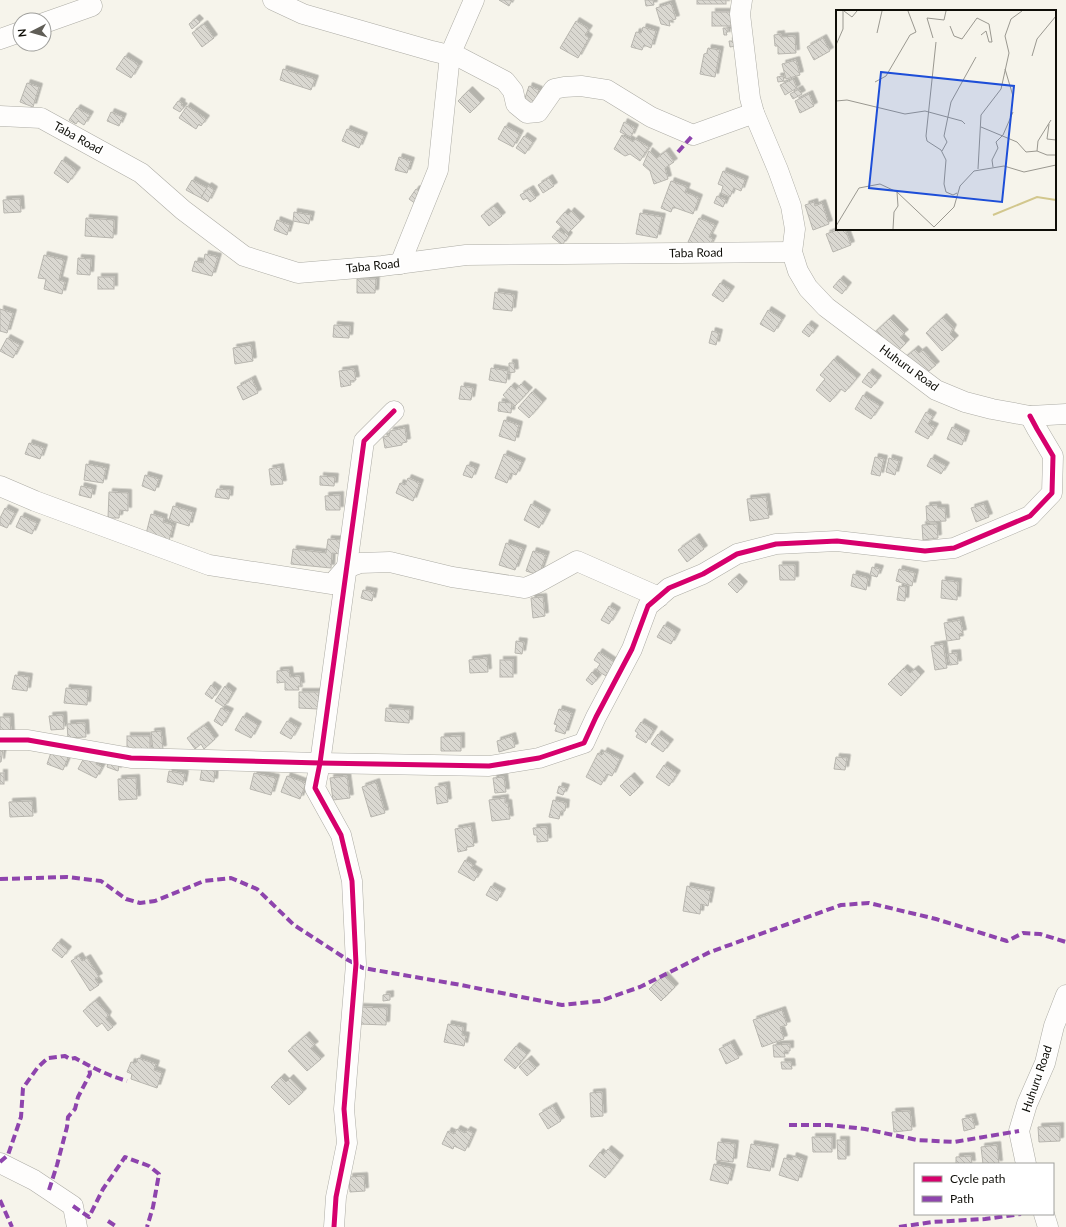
<svg xmlns="http://www.w3.org/2000/svg" width="1066" height="1227" viewBox="0 0 1066 1227" font-family="Lato,sans-serif">
  <style>
    .building { fill: url(#building-back-hatch); stroke: #b8b6af; filter: url(#shadow) }
    .lines { fill: none; stroke-linecap: round; stroke-linejoin: round }
    .minor-casing { stroke: #adaca5; stroke-width: 21 }
    .minor { stroke: #fefdfc; stroke-width: 20 }
    .quiet { stroke: #8e44ad; stroke-width: 4; stroke-dasharray: 8 4; stroke-linecap: butt }
    .cycleway-casing { stroke: #fff; stroke-width: 8 }
    .cycleway { stroke: #d6006c; stroke-width: 5 }
    .labels { text-anchor: middle; stroke-width: 3.5; stroke-linejoin: round; paint-order: stroke }
    .street-label { font-size: 12px; fill: #0f0e08; stroke: #fff }
    .inset-river { fill: none; stroke: #d2c78d; stroke-width: 2 }
    .inset-road { fill: none; stroke: #9a9890; stroke-width: 1 }
    .view { fill: #1d4ed8; fill-opacity: 0.15; stroke: #1d4ed8; stroke-width: 2 }
    .inset-edge { fill: none; stroke: #0f0e08; stroke-width: 2 }
  </style>
  <defs>
    <pattern id="building-back-hatch" width="6" height="6" patternUnits="userSpaceOnUse"><rect width="6" height="6" fill="#dad8d1"/><path d="M-1 5l2 2M0 0l6 6M5-1l2 2" fill="none" stroke="#bab8b2"/></pattern>
    <filter id="shadow"><feDropShadow dx="3.5" dy="-3.5" stdDeviation="0" flood-color="#0004"/></filter>
  </defs>
  <rect width="100%" height="100%" fill="#f6f4eb"/>
  <g class="building">
    <polygon points="499,0 512,0 509,6"/>
    <polygon points="645,0 653,0 654,5 646,6"/>
    <rect x="697" y="0" width="29" height="4"/>
    <polygon points="671,3 676,19 669,21 670,26 661,24 656,8"/>
    <rect x="712" y="12" width="19" height="14"/>
    <polygon points="196,18 200,22 192,29 189,24"/>
    <polygon points="576,21 589,29 585,35 589,38 578,58 560,48"/>
    <polygon points="204,24 214,38 202,47 192,33"/>
    <polygon points="643,27 656,31 651,48 644,45 642,50 631,47 636,32 641,33"/>
    <polygon points="723,28 728,28 728,32 726,32 727,35 724,35"/>
    <polygon points="781,34 781,37 795,36 796,53 778,54 778,46 775,46 774,35"/>
    <polygon points="823,38 830,51 814,60 807,47"/>
    <polygon points="729,41 736,41 736,46 730,47"/>
    <polygon points="708,48 720,50 715,77 700,74 704,54 707,53"/>
    <polygon points="125,56 139,65 131,78 116,69"/>
    <polygon points="796,60 800,75 786,79 782,64"/>
    <polygon points="283,69 315,79 311,90 280,80"/>
    <polygon points="783,76 784,81 778,82 777,77"/>
    <polygon points="793,79 797,88 785,95 780,85"/>
    <polygon points="27,83 39,87 33,107 20,102"/>
    <polygon points="529,86 539,90 534,105 524,101"/>
    <polygon points="799,89 802,94 793,99 790,94"/>
    <polygon points="469,90 481,102 470,113 458,101"/>
    <polygon points="809,94 814,106 800,113 795,101"/>
    <polygon points="178,101 182,103 181,105 184,107 180,112 173,108"/>
    <polygon points="187,106 206,119 201,126 199,124 196,129 179,118"/>
    <polygon points="77,108 90,115 84,125 78,121 76,124 69,120"/>
    <polygon points="111,112 123,117 119,126 107,121"/>
    <polygon points="624,122 635,128 631,137 620,132"/>
    <polygon points="505,126 520,134 513,147 498,139"/>
    <polygon points="347,129 364,136 359,148 342,141"/>
    <polygon points="622,135 633,142 635,139 649,147 640,161 630,154 625,156 614,149"/>
    <polygon points="524,136 533,142 525,154 516,148"/>
    <polygon points="649,151 657,158 666,151 674,162 665,168 668,179 654,184 650,171 643,165"/>
    <polygon points="399,157 411,161 407,173 395,170"/>
    <polygon points="62,160 77,171 68,183 54,173"/>
    <polygon points="723,171 745,180 741,191 734,188 730,197 721,193 723,186 718,184"/>
    <polygon points="549,178 554,186 543,193 538,185"/>
    <polygon points="192,180 207,188 201,198 186,190"/>
    <polygon points="671,181 687,187 685,192 699,198 693,214 673,207 671,212 661,208"/>
    <polygon points="208,186 214,190 208,202 201,198"/>
    <polygon points="416,189 426,196 419,206 409,199"/>
    <polygon points="530,189 536,198 530,202 527,198 523,200 520,195"/>
    <polygon points="717,196 726,200 723,207 714,203"/>
    <polygon points="20,199 21,212 4,213 3,200"/>
    <polygon points="814,202 815,206 822,203 829,224 813,230 805,205"/>
    <polygon points="494,206 502,216 489,226 481,216"/>
    <polygon points="571,211 581,220 568,233 556,222 565,212 568,215"/>
    <polygon points="294,212 311,215 309,224 293,221"/>
    <polygon points="640,213 662,217 657,238 636,234"/>
    <polygon points="86,218 114,220 113,238 85,236"/>
    <polygon points="699,218 715,225 709,237 713,239 707,251 688,242"/>
    <polygon points="277,220 290,225 287,235 274,230"/>
    <polygon points="840,229 845,229 851,245 833,252 826,234"/>
    <polygon points="558,230 564,234 565,232 569,236 562,245 552,237"/>
    <polygon points="205,254 218,257 212,276 192,271 195,261 203,263"/>
    <polygon points="44,255 64,260 59,280 65,282 62,294 44,289 46,279 38,278"/>
    <polygon points="78,258 91,259 90,275 77,274"/>
    <rect x="98" y="277" width="16" height="12"/>
    <polygon points="357,279 376,279 375,293 357,293"/>
    <polygon points="840,279 848,286 842,294 833,287"/>
    <polygon points="720,283 731,290 723,302 712,295"/>
    <polygon points="495,292 514,295 512,311 493,309"/>
    <polygon points="0,309 13,313 7,333 0,331"/>
    <polygon points="768,310 782,319 774,332 760,324"/>
    <polygon points="943,317 953,328 950,334 955,339 942,351 926,333"/>
    <polygon points="890,318 905,333 900,337 906,343 892,357 871,336"/>
    <polygon points="808,324 815,329 809,337 802,332"/>
    <polygon points="334,325 350,326 349,338 333,337"/>
    <polygon points="712,331 719,333 716,345 709,343"/>
    <polygon points="7,338 20,345 13,358 0,351"/>
    <polygon points="251,345 253,361 235,364 233,348"/>
    <polygon points="915,349 919,353 923,350 936,365 917,381 900,362"/>
    <polygon points="834,359 857,378 845,392 841,389 830,402 816,390 825,379 820,375"/>
    <polygon points="509,363 514,363 515,372 509,373"/>
    <polygon points="491,368 508,371 506,383 489,380"/>
    <polygon points="354,369 356,380 350,381 351,385 341,387 339,371"/>
    <polygon points="869,372 878,379 871,388 862,382"/>
    <polygon points="252,379 258,393 243,400 237,387"/>
    <polygon points="521,384 529,391 515,406 503,395 511,386 516,390"/>
    <polygon points="461,386 473,388 471,400 459,399"/>
    <polygon points="532,392 543,402 529,418 518,408"/>
    <polygon points="863,395 880,406 871,419 855,409"/>
    <polygon points="499,402 512,403 511,413 498,411"/>
    <polygon points="926,412 933,416 928,424 935,427 928,439 915,432"/>
    <polygon points="504,420 519,425 515,441 499,436"/>
    <polygon points="952,427 966,434 962,445 947,439"/>
    <polygon points="405,428 407,442 402,443 402,445 385,448 383,437 389,436 390,431"/>
    <polygon points="29,443 44,448 40,459 25,454"/>
    <polygon points="504,454 522,462 516,475 511,473 507,483 495,478"/>
    <polygon points="875,457 884,459 880,476 871,474"/>
    <polygon points="889,458 899,461 895,475 886,472"/>
    <polygon points="931,458 946,466 941,474 927,466"/>
    <polygon points="86,464 106,468 103,483 84,480"/>
    <polygon points="467,465 476,468 472,478 463,475"/>
    <polygon points="280,467 283,484 271,485 269,469"/>
    <polygon points="145,475 159,479 155,491 142,486"/>
    <polygon points="320,476 335,477 334,486 320,485"/>
    <polygon points="408,478 420,483 413,501 396,493 400,483 405,485"/>
    <polygon points="81,486 93,489 91,498 79,495"/>
    <polygon points="217,489 230,490 229,499 215,497"/>
    <polygon points="109,492 128,493 128,511 120,510 119,518 108,518"/>
    <polygon points="340,495 340,510 326,510 325,496"/>
    <polygon points="766,497 769,518 750,521 747,499"/>
    <polygon points="531,504 547,513 539,528 524,520"/>
    <polygon points="984,504 989,517 976,522 971,508"/>
    <polygon points="937,505 938,508 945,508 946,521 927,522 926,506"/>
    <polygon points="173,506 193,512 189,526 169,520"/>
    <polygon points="5,508 15,513 7,528 0,525 0,518"/>
    <polygon points="151,514 164,518 163,522 173,525 169,541 146,534"/>
    <polygon points="21,516 37,523 32,534 16,527"/>
    <polygon points="937,524 938,538 923,540 922,525"/>
    <polygon points="696,537 704,549 687,562 678,550"/>
    <polygon points="328,539 342,540 340,554 332,553 331,568 291,564 293,549 326,553"/>
    <polygon points="506,543 523,549 515,570 499,565"/>
    <polygon points="533,551 546,555 539,575 526,571"/>
    <polygon points="779,565 795,565 795,580 780,580"/>
    <polygon points="872,567 880,569 877,577 870,575"/>
    <polygon points="899,569 915,573 912,586 896,581"/>
    <polygon points="853,574 868,578 866,590 851,586"/>
    <polygon points="736,577 744,585 737,593 728,584"/>
    <polygon points="942,580 958,582 957,600 941,598"/>
    <polygon points="899,586 906,587 905,601 897,600"/>
    <polygon points="363,590 374,592 372,601 361,598"/>
    <polygon points="543,597 545,616 533,618 531,598"/>
    <polygon points="609,606 617,611 609,624 601,620"/>
    <polygon points="960,620 963,633 959,634 960,639 947,641 944,623"/>
    <polygon points="664,625 677,633 671,644 657,637"/>
    <polygon points="516,641 524,642 522,654 515,653"/>
    <polygon points="943,644 947,668 935,670 931,646"/>
    <polygon points="599,652 614,662 606,676 596,670 600,664 594,660"/>
    <polygon points="957,653 958,664 950,665 948,654"/>
    <polygon points="487,658 488,672 470,673 469,660"/>
    <rect x="500" y="660" width="13" height="17"/>
    <polygon points="904,668 910,673 915,669 921,675 901,696 888,684"/>
    <polygon points="289,670 290,677 300,676 301,686 298,686 299,690 285,690 285,682 277,683 277,671"/>
    <polygon points="592,672 598,678 592,685 586,680"/>
    <polygon points="15,675 29,677 27,691 12,689"/>
    <polygon points="211,685 218,690 212,699 205,694"/>
    <polygon points="225,686 233,692 224,707 215,701"/>
    <polygon points="66,688 88,690 87,705 64,703"/>
    <polygon points="299,692 319,692 318,709 299,708"/>
    <polygon points="221,708 230,712 222,726 214,721"/>
    <polygon points="386,708 410,710 409,723 385,721"/>
    <polygon points="559,709 572,713 565,734 555,731 557,725 554,724"/>
    <polygon points="63,715 64,729 51,730 49,716"/>
    <polygon points="243,716 258,725 251,738 235,730"/>
    <polygon points="0,717 10,717 11,735 0,735"/>
    <polygon points="287,721 298,727 291,739 280,733"/>
    <polygon points="641,722 654,730 646,743 636,737 638,733 635,731"/>
    <polygon points="85,723 86,737 68,738 67,724"/>
    <polygon points="205,725 215,739 204,749 201,744 195,749 187,738"/>
    <polygon points="161,731 163,749 153,750 151,732"/>
    <polygon points="658,734 670,743 663,752 651,744"/>
    <rect x="127" y="736" width="23" height="15"/>
    <polygon points="461,736 461,751 441,751 441,737"/>
    <polygon points="512,736 515,747 499,752 497,741"/>
    <polygon points="53,747 70,753 63,770 47,764"/>
    <polygon points="0,748 3,749 1,762 0,762"/>
    <polygon points="604,751 620,759 612,776 607,774 601,785 586,777 598,753 602,755"/>
    <polygon points="85,756 97,761 96,764 102,767 96,778 78,769"/>
    <polygon points="836,757 847,758 845,770 834,769"/>
    <polygon points="109,759 120,762 118,771 107,767"/>
    <polygon points="664,765 677,774 669,786 656,777"/>
    <polygon points="202,768 215,769 214,782 200,780"/>
    <polygon points="169,771 185,774 183,785 167,782"/>
    <rect x="0" y="773" width="4" height="11"/>
    <polygon points="254,773 276,778 271,795 250,789"/>
    <polygon points="287,776 306,783 300,799 281,792"/>
    <polygon points="347,776 350,798 333,800 330,778"/>
    <polygon points="631,776 640,786 630,796 620,786"/>
    <polygon points="504,777 506,792 495,793 493,778"/>
    <polygon points="136,778 137,799 119,800 118,779"/>
    <polygon points="376,782 385,813 371,817 362,787"/>
    <polygon points="446,785 448,802 437,804 435,787"/>
    <polygon points="559,786 566,788 563,795 557,793"/>
    <polygon points="505,798 505,803 508,803 510,819 492,821 489,800"/>
    <polygon points="553,800 566,803 565,811 561,811 559,819 549,817"/>
    <polygon points="32,801 33,816 10,817 9,802"/>
    <polygon points="471,826 474,846 466,847 467,850 458,852 455,829"/>
    <polygon points="547,827 548,841 537,842 537,835 534,835 533,828"/>
    <polygon points="465,860 473,865 471,868 479,873 474,881 458,872"/>
    <polygon points="491,886 502,892 497,901 486,895"/>
    <polygon points="687,886 711,891 708,906 701,904 700,914 683,911"/>
    <polygon points="58,942 68,950 62,958 52,950"/>
    <polygon points="79,956 82,961 87,958 99,977 95,979 99,985 90,991 71,961"/>
    <polygon points="664,975 675,987 661,1001 649,989"/>
    <polygon points="390,994 390,1000 383,1001 383,995"/>
    <polygon points="96,1000 108,1015 106,1019 113,1027 108,1031 102,1023 97,1027 83,1011"/>
    <polygon points="360,1007 387,1008 386,1025 359,1024"/>
    <polygon points="782,1010 787,1025 780,1027 784,1039 762,1047 753,1020"/>
    <polygon points="448,1024 463,1027 462,1035 466,1036 464,1046 444,1042"/>
    <polygon points="306,1035 315,1045 311,1048 321,1059 307,1071 288,1051"/>
    <polygon points="731,1043 739,1058 726,1064 719,1049"/>
    <polygon points="790,1044 790,1051 784,1051 785,1057 774,1057 773,1045"/>
    <polygon points="516,1046 527,1054 515,1069 504,1060"/>
    <polygon points="138,1058 156,1064 154,1070 162,1073 157,1088 131,1079 132,1074 127,1072 131,1062 136,1063"/>
    <polygon points="528,1059 536,1068 527,1076 519,1067"/>
    <polygon points="781,1062 791,1062 792,1069 782,1069"/>
    <polygon points="281,1077 286,1082 290,1078 303,1092 289,1105 271,1087"/>
    <polygon points="602,1092 603,1116 591,1117 590,1093"/>
    <polygon points="553,1106 561,1121 548,1129 539,1114"/>
    <polygon points="910,1111 912,1130 894,1132 892,1112"/>
    <polygon points="972,1117 975,1128 964,1131 962,1119"/>
    <polygon points="1060,1126 1060,1141 1039,1142 1038,1127"/>
    <polygon points="457,1129 465,1133 467,1130 473,1133 465,1151 454,1146 453,1149 442,1144 448,1131 454,1134"/>
    <polygon points="812,1137 832,1137 832,1152 813,1152"/>
    <polygon points="837,1140 846,1140 846,1159 838,1159"/>
    <polygon points="718,1142 735,1144 733,1162 716,1160"/>
    <polygon points="751,1144 775,1148 770,1171 747,1167"/>
    <polygon points="997,1145 999,1164 983,1164 981,1147"/>
    <polygon points="608,1149 620,1159 605,1178 589,1166 600,1152 603,1155"/>
    <polygon points="793,1156 804,1160 798,1181 779,1175 784,1158 792,1160"/>
    <polygon points="971,1156 972,1164 956,1164 956,1157"/>
    <polygon points="714,1164 732,1168 728,1184 710,1180"/>
    <polygon points="364,1176 365,1191 350,1192 349,1177"/>
  </g>
  <g class="lines">
    <defs>
      <g id="minor">
        <polyline points="273,0 303,14 432,51 461,58 505,81 513,91 516,104 527,113 538,112 554,89 564,87 581,86 607,90 651,117 693,135 754,113"/>
        <polyline points="742,0 740,14 750,98 754,113 778,170 791,206 795,229 792,252 798,271 808,288 826,307 936,390 965,402 992,409 1030,416 1066,414"/>
        <polyline points="44,23 92,6"/>
        <polyline points="0,39 20,32"/>
        <polyline points="0,116 41,118 141,173 183,210 244,256 298,273 382,266 466,255 792,252"/>
        <polyline points="400,264 438,170 450,55 474,0"/>
        <polyline points="0,486 35,501 209,565 332,584 346,568 360,563 390,562 452,577 525,588 537,583 577,561 659,597"/>
        <polyline points="0,740 28,740 131,758 320,763 489,766 539,758 584,743 596,717 632,649 648,606 669,588 703,574 737,554 776,544 837,541 925,551 954,548 1030,516 1052,493 1053,456 1037,429 1030,416"/>
        <polyline points="0,1163 34,1180 73,1206 77,1227"/>
        <polyline points="1026,1164 1019,1131 1027,1104 1045,1063 1054,1026 1066,995"/>
        <polyline points="1044,1214 1048,1227"/>
        <polyline points="334,1227 336,1197 347,1143 344,1109 356,964 352,881 341,835 315,788 320,763 364,441 394,411"/>
      </g>
    </defs>
    <use href="#minor" class="minor-casing"/>
    <use href="#minor" class="minor"/>
    <g class="quiet">
      <polyline points="678,152 693,135"/>
      <polyline points="0,879 67,877 101,881 126,899 140,903 155,901 204,881 231,878 257,889 294,925 348,960 363,968 461,985 562,1005 600,1001 640,987 710,952 841,905 869,903 936,919 1007,941 1023,933 1040,934 1066,942"/>
      <polyline points="789,1125 829,1125 865,1129 917,1140 954,1142 1019,1131"/>
      <path d="M0 1162 8 1155 21 1117 23 1088 38 1067 48 1058 65 1056 70 1059 75 1058C93 1068 107 1075 127 1081"/>
      <polyline points="49,1190 57,1165 67,1127 68,1117 75,1109 78,1097 90,1074 89,1066"/>
      <polyline points="0,1200 12,1227"/>
      <polyline points="73,1206 89,1217 103,1189 125,1157 149,1166 159,1174 153,1207 147,1227"/>
      <polyline points="108,1221 117,1227"/>
      <polyline points="899,1227 932,1222 985,1219 1021,1214"/>
    </g>
    <defs>
      <g id="cycleway">
        <polyline points="0,740 28,740 131,758 320,763 489,766 539,758 584,743 596,717 632,649 648,606 669,588 703,574 737,554 776,544 837,541 925,551 954,548 1030,516 1052,493 1053,456 1037,429 1030,416"/>
        <polyline points="334,1227 336,1197 347,1143 344,1109 356,964 352,881 341,835 315,788 320,763 364,441 394,411"/>
      </g>
    </defs>
    <use href="#cycleway" class="cycleway-casing"/>
    <use href="#cycleway" class="cycleway"/>
  </g>
  <g class="labels">
    <g class="street-label">
      <text transform="translate(78 138) rotate(29)" y="4">Taba Road</text>
      <text transform="translate(696 253) rotate(-1)" y="4">Taba Road</text>
      <text transform="translate(373 266) rotate(-6)" y="4">Taba Road</text>
      <text transform="translate(909 368) rotate(36)" y="4">Huhuru Road</text>
      <text transform="translate(1037 1079) rotate(-71)" y="4">Huhuru Road</text>
    </g>
  </g>
  <g transform="translate(836 10)">
    <rect width="220" height="220" fill="#f6f4eb"/>
    <path class="inset-river" d="M157 205 201 187 220 190"/>
    <path class="inset-road" d="M8 1 16 7 21 1M141 8 153 14 156 32H153L150 21 145 25M114 16 118 26 126 29 141 8M41 23 46 1M97 28 91 8 108 10 110 1M100 32 90 126 91 131 105 140 110 150 108 174 110 182 117 185 121 183M0 35 7 19V1M196 46 201 29 220 6M169 59 177 86M39 72 50 66 74 25 80 22 72 1M0 91 11 90 69 104 89 101 126 111 129 114M215 110 202 131 201 141 211 145H220M213 114 211 129 220 130M145 117 181 132 190 142 201 141M106 141 111 132 108 126 115 92 140 47M157 157 156 150 162 138 160 132 167 125 177 102M142 159 145 105 165 79 173 43 169 26 175 9 186 1M0 216 23 178 44 174 61 182 98 217 118 197 124 176 138 161 168 156 188 162 220 155M57 219 58 202 62 196 61 182"/>
    <path class="view" d="M45 62 178 76 166 192 33 178Z"/>
    <rect width="220" height="220" class="inset-edge"/>
  </g>
  <rect x="914" y="1163" width="140" height="52" fill="#ffffff" stroke="#9f9f9c"/>
  <rect x="922" y="1176" width="20" height="6" fill="#d6006c" stroke="#9f9f9c"/>
  <text x="950" y="1183" font-size="12" fill="#0f0e08">Cycle path</text>
  <rect x="922" y="1196" width="20" height="6" fill="#8e44ad" stroke="#9f9f9c"/>
  <text x="950" y="1203" font-size="12" fill="#0f0e08">Path</text>
  <g transform="translate(32 32) rotate(264)"><circle r="19" fill="#ffffff" stroke="#9f9f9c"/>
  <path d="M0-3L7 15L0 10L-7 15Z" fill="#605e57"/>
  <text y="-6" font-size="11" font-weight="bold" text-anchor="middle" fill="#0f0e08">N</text>
  </g>
</svg>
